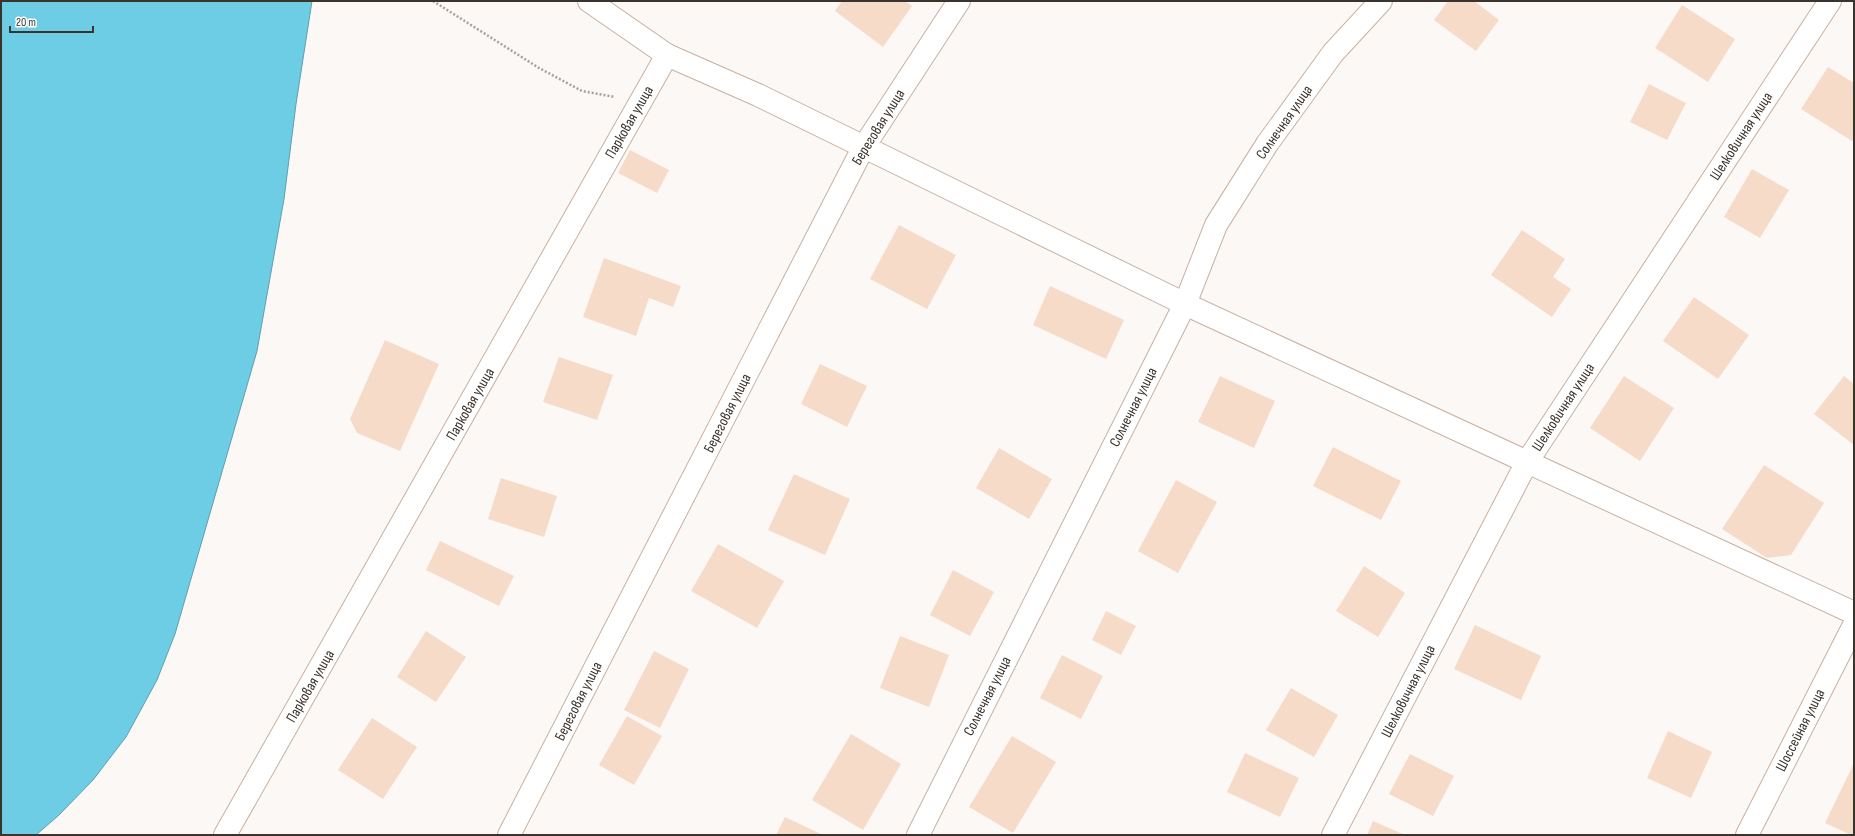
<svg xmlns="http://www.w3.org/2000/svg" width="1855" height="836" viewBox="0 0 1855 836" font-family="'Sofia Sans Condensed',sans-serif">
  <style>
    .water { fill: #6dcde5; stroke: #5e9fae }
    .building { fill: #f6dcc8 }
    .lines { fill: none; stroke-linecap: round; stroke-linejoin: round }
    .street-casing { stroke: #c7b1a2; stroke-width: 24 }
    .path { stroke: #a7a19d; stroke-width: 2.5; stroke-dasharray: 2 2; stroke-linecap: butt }
    .street { stroke: #fff; stroke-width: 22 }
    .labels { text-anchor: middle; stroke-width: 3; stroke-linejoin: round; paint-order: stroke }
    .street-label { font-size: 15px; fill: #3b332d; stroke: #fff }
  </style>
  <rect width="100%" height="100%" fill="#fcf8f5"/>
  <polygon class="water" points="1,1 312,1 296,104 284,199 257,351 175,634 157,680 126,737 93,780 59,815 36,835 1,835"/>
  <g class="building">
    <polygon points="842,1 905,1 912,6 883,47 835,11"/>
    <polygon points="1448,1 1474,1 1499,20 1476,51 1434,20"/>
    <polygon points="1682,5 1735,39 1708,82 1655,48"/>
    <polygon points="1828,67 1854,83 1854,138 1852,141 1801,109"/>
    <polygon points="1649,84 1686,103 1667,140 1630,122"/>
    <polygon points="630,150 669,170 657,193 618,173"/>
    <polygon points="1752,169 1789,190 1760,238 1724,217"/>
    <polygon points="899,225 956,255 927,309 870,279"/>
    <polygon points="1522,230 1565,259 1553,277 1571,289 1552,317 1491,275"/>
    <polygon points="604,258 681,286 673,307 649,298 636,336 583,317"/>
    <polygon points="1050,286 1124,320 1106,359 1033,325"/>
    <polygon points="1694,297 1749,335 1718,379 1663,341"/>
    <polygon points="385,340 439,364 400,451 357,433 350,419"/>
    <polygon points="559,357 613,375 597,420 543,402"/>
    <polygon points="820,364 867,386 847,427 801,404"/>
    <polygon points="1220,376 1275,401 1254,448 1198,422"/>
    <polygon points="1624,376 1674,408 1640,461 1590,428"/>
    <polygon points="1844,376 1854,384 1854,445 1814,414"/>
    <polygon points="1333,447 1401,481 1381,520 1313,486"/>
    <polygon points="999,448 1052,479 1029,519 976,488"/>
    <polygon points="1764,465 1824,503 1791,555 1767,558 1722,529"/>
    <polygon points="794,474 850,499 825,555 768,530"/>
    <polygon points="501,478 557,496 544,537 488,519"/>
    <polygon points="1176,480 1217,502 1178,573 1138,551"/>
    <polygon points="440,541 514,576 499,606 426,570"/>
    <polygon points="718,544 784,581 757,628 691,591"/>
    <polygon points="1364,566 1405,593 1378,637 1336,611"/>
    <polygon points="953,570 994,592 970,636 930,615"/>
    <polygon points="1106,611 1136,626 1121,655 1092,640"/>
    <polygon points="1475,625 1541,656 1521,700 1454,669"/>
    <polygon points="426,631 466,657 436,702 397,677"/>
    <polygon points="900,636 949,655 929,707 880,688"/>
    <polygon points="654,651 689,669 660,728 624,710"/>
    <polygon points="1062,655 1103,676 1081,719 1040,698"/>
    <polygon points="1291,688 1338,715 1314,757 1266,730"/>
    <polygon points="627,716 662,736 634,785 599,765"/>
    <polygon points="372,718 417,747 383,799 338,770"/>
    <polygon points="1668,731 1712,752 1691,798 1647,778"/>
    <polygon points="851,734 901,764 863,830 812,800"/>
    <polygon points="1012,736 1056,762 1013,833 969,807"/>
    <polygon points="1245,753 1299,778 1280,817 1227,792"/>
    <polygon points="1410,754 1454,776 1433,816 1389,794"/>
    <polygon points="1854,763 1854,835 1851,835 1825,823"/>
    <polygon points="785,817 823,835 776,835"/>
    <polygon points="1373,821 1405,835 1367,835"/>
  </g>
  <g class="lines">
    <defs>
      <g id="street">
        <polyline points="589,1 667,55 758,95 1185,304 1854,613"/>
        <polyline points="225,835 667,55"/>
        <polyline points="509,835 863,148 959,1"/>
        <polyline points="918,835 1185,304 1216,225 1267,144 1333,53 1381,1"/>
        <polyline points="1333,835 1527,462 1830,1"/>
        <polyline points="1747,835 1854,625"/>
      </g>
    </defs>
    <use href="#street" class="street-casing"/>
    <polyline class="path" points="433,1 539,68 582,91 615,97"/>
    <use href="#street" class="street"/>
  </g>
  <g class="labels">
    <g class="street-label">
      <text transform="translate(629 122) rotate(-60)" y="5">Парковая улица</text>
      <text transform="translate(1284 122) rotate(-55)" y="5">Солнечная улица</text>
      <text transform="translate(878 127) rotate(-58)" y="5">Береговая улица</text>
      <text transform="translate(1741 136) rotate(-57)" y="5">Шелковичная улица</text>
      <text transform="translate(470 404) rotate(-60)" y="5">Парковая улица</text>
      <text transform="translate(1133 407) rotate(-63)" y="5">Солнечная улица</text>
      <text transform="translate(1563 407) rotate(-57)" y="5">Шелковичная улица</text>
      <text transform="translate(727 413) rotate(-63)" y="5">Береговая улица</text>
      <text transform="translate(310 686) rotate(-60)" y="5">Парковая улица</text>
      <text transform="translate(1408 691) rotate(-63)" y="5">Шелковичная улица</text>
      <text transform="translate(987 696) rotate(-63)" y="5">Солнечная улица</text>
      <text transform="translate(578 701) rotate(-63)" y="5">Береговая улица</text>
      <text transform="translate(1800 730) rotate(-63)" y="5">Шоссейная улица</text>
    </g>
  </g>
  <rect width="1855" height="836" fill="none" stroke="#3b332d" stroke-width="4"/>
  <path d="M10 26v6h83v-6" fill="none" stroke="#3b332d" stroke-width="2"/>
  <text x="16" y="26" font-size="12" fill="#3b332d" stroke="#ffffff" stroke-width="3" paint-order="stroke">20 m</text>
</svg>
